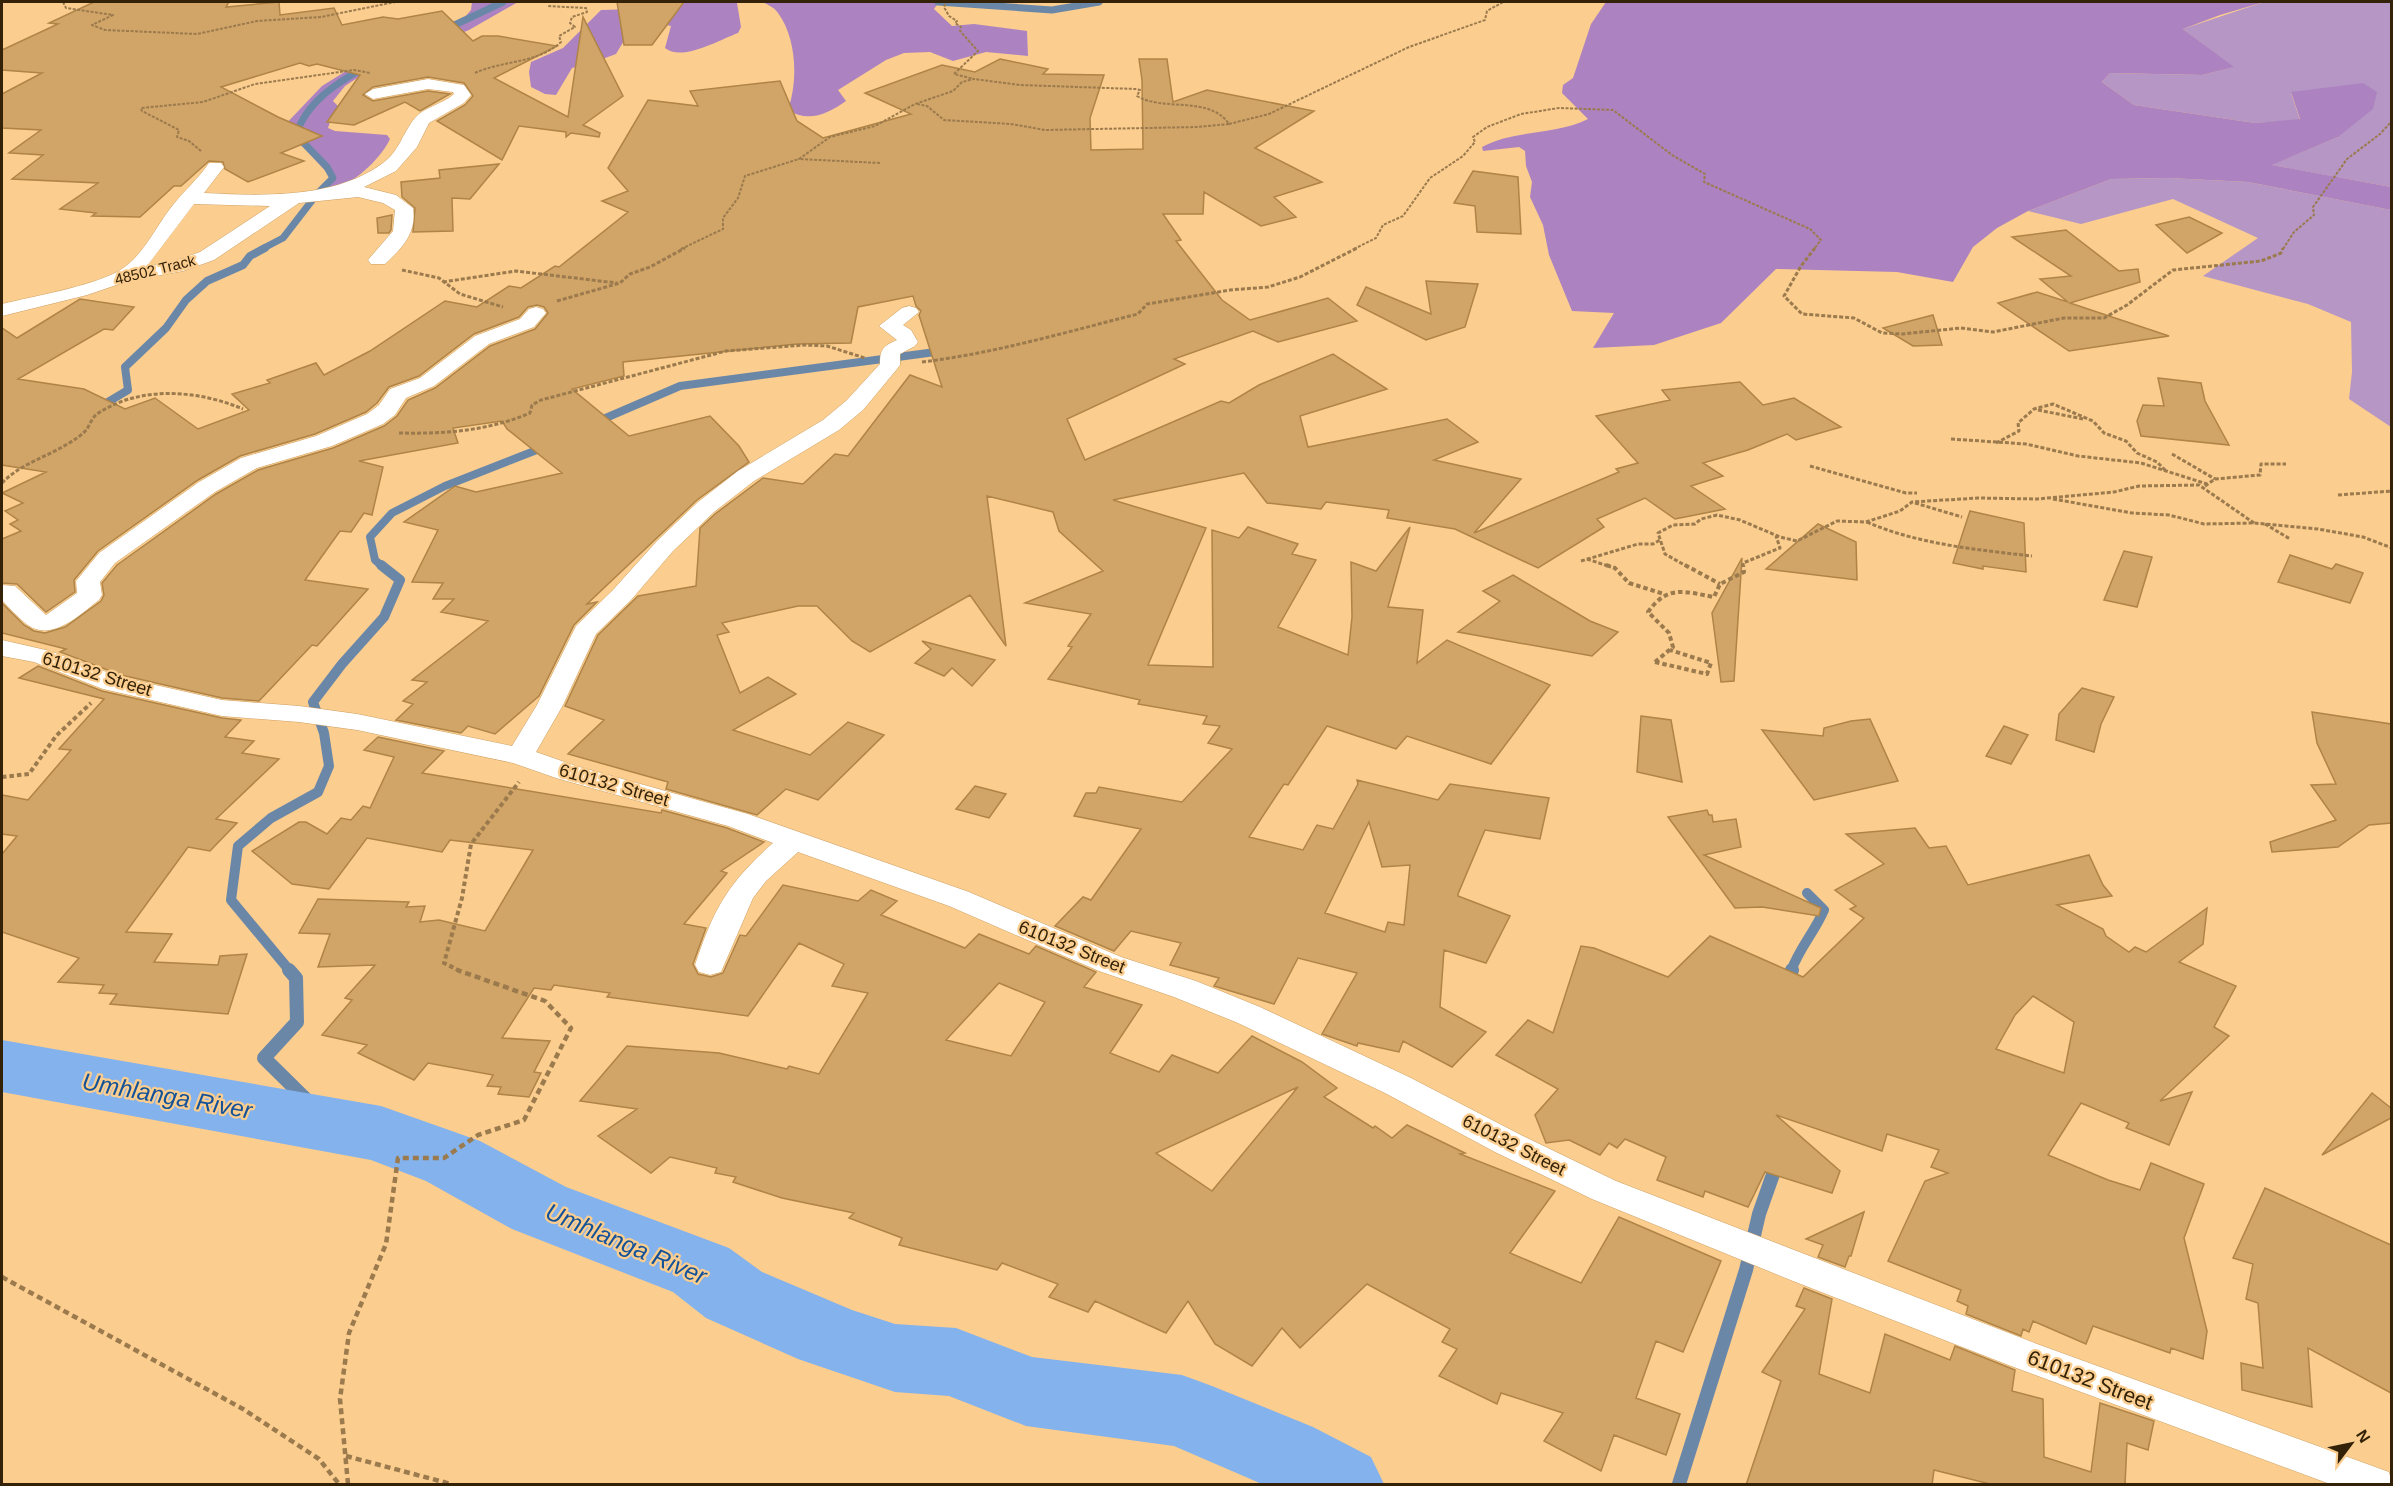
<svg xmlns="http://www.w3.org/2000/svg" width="2393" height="1486" viewBox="0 0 2393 1486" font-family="Arial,sans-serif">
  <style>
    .green { fill: #b596c5 }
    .forest { fill: #ac83c0 }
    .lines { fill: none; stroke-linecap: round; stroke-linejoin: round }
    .stream-far3 { stroke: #6b87a8; stroke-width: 7 }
    .stream-far2 { stroke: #6b87a8; stroke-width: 8 }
    .stream-far1 { stroke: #6b87a8; stroke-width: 10 }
    .stream { stroke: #6b87a8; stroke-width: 14 }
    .river { fill: #83b2ed; fill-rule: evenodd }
    .building { fill: #d1a467; stroke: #af8446; stroke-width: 1.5; fill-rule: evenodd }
    .minor-casing { stroke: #cca063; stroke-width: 1 }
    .path-far3 { stroke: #9b7a4d; stroke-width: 2; stroke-dasharray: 3 1.5; stroke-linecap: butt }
    .path-far2 { stroke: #9b7a4d; stroke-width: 3; stroke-dasharray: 4 2; stroke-linecap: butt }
    .path-far1 { stroke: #9b7a4d; stroke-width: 4; stroke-dasharray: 4.5 3; stroke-linecap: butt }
    .path { stroke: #9b7a4d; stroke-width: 4.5; stroke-dasharray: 6 4; stroke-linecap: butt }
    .minor { fill: #fff; fill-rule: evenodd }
    .labels { text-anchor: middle; stroke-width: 4.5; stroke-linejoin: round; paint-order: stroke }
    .far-street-label { font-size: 15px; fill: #332207; stroke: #fbcd8f }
    .street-label { font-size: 18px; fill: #332207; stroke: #fbcd8f }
    .near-street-label { font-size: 21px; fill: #332207; stroke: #fbcd8f }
    .near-water-label { font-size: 24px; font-style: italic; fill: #135298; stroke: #fbcd8f }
  </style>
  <rect width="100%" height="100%" fill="#fbcd8f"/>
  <g class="green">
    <polygon points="2264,2 2391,2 2391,187 2271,165 2338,137 2291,93 2300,120 2255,123 2134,105 2102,82 2110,73 2202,75 2233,67 2183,29"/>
    <polygon points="2168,178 2248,182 2391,210 2391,427 2349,399 2352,372 2351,322 2308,304 2203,276 2258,238 2173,199 2081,224 2028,211 2111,179"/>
  </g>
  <g class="forest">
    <path d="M472 2H518L469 30 437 43 389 57 345 86 333 101 343 111 330 122 328 128 335 131 387 135 390 139C380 160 347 193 322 187L330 176 298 141 282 128 322 86 351 68 465 17 471 10Z"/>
    <path d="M658 2H741L737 3 741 27 738 33C719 40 682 62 665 48L671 26 662 24 631 29 616 54 589 64 572 68 556 95 545 94 531 87 529 72 531 62 563 48 601 10 635 9Z"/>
    <path d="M763 2H939L934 9 952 26 974 24 1027 31 1028 56 986 52 953 61 930 52 904 53 886 60 838 90 846 101C828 114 808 123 788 110 798 81 797 39 778 13 775 8 768 5 763 2Z"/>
    <path d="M1606 2H2264L2220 15 2183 29 2234 67 2202 75 2110 73 2102 82 2134 105 2255 123 2300 119 2291 92 2363 83 2377 92 2373 109 2338 137 2272 165 2391 187V210L2248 182 2168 178 2111 179 2028 211 1997 228 1973 247 1953 282 1897 272 1776 269 1721 323 1654 345 1593 348 1614 313 1572 311 1549 255 1543 225 1530 197 1532 182 1526 166 1525 151 1519 147 1483 151 1482 147C1515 129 1554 136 1588 119L1562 93 1563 85 1573 78 1591 24Z"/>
  </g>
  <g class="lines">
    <g class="stream-far3">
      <polyline points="938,2 1052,10 1099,2"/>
      <polyline points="444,30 503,2"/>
      <path d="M262 249 283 238 317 194 333 178 327 167 296 135C306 102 337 83 365 67"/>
    </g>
    <g class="stream-far2">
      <polyline points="98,408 128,390 125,367 166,328 186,300 207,281 243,265 250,256 265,248"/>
      <polyline points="594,423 680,386 943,351"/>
      <polyline points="383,567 375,560 370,537 392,513 445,486 547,446"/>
    </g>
    <g class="stream-far1">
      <polyline points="290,971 231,900 238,846 271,818 318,792 329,766 324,733 313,702 342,664 384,617 400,580 381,565"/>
      <path d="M1791 971C1800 947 1814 933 1824 910L1807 893"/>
    </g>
    <g class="stream">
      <polyline points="289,970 296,978 297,1022 264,1058 332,1125"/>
      <polyline points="1787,984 1792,970"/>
      <polyline points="1679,1484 1746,1270 1759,1214 1777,1163"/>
    </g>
    <polygon class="river" points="2,1040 381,1106 480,1141 566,1187 729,1248 762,1272 852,1310 895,1324 956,1328 1032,1357 1182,1375 1212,1386 1313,1427 1371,1457 1384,1484 1262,1484 1174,1446 1026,1426 949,1396 895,1392 798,1359 706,1318 673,1292 512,1229 426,1181 371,1160 2,1092"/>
  </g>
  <g class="building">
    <polygon points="94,2 229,2 226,7 279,2 280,15 334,8 342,25 383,17 398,19 442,11 473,41 482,36 498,36 557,46 494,78 568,117 583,17 623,96 583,125 600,133 599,137 571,133 566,137 566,132 519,126 502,160 437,121 465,105 473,96 464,83 428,77 373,87 363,95 373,101 428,91 450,94 420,111 405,102 354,125 327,122 360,75 317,64 309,66 300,63 221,87 278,117 322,136 281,153 304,161 248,182 225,169 223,162 209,161 181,186 174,186 140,217 92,216 96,213 60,209 98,183 12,179 43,155 9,153 41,130 2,128 2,94 42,73 2,70 2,50 58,24 49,23"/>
    <polygon points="617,2 684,2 652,45 624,45"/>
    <path d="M1000 59 1048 69 1043 74 1104 75 1090 118 1091 150 1143 149 1142 80 1139 59H1167L1173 102 1207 90 1314 111 1255 148 1322 182 1274 197 1296 217 1261 226 1204 192 1203 214H1163L1181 240 1176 241 1222 300 1250 320 1328 298 1357 321 1278 342 1253 331 1174 359 1185 364 1067 419 1085 460 1221 401 1229 403 1259 385 1333 354 1387 389 1300 416 1308 447 1447 419 1478 442 1434 460 1521 479 1474 533 1619 472 1616 469 1638 463 1596 416 1670 400 1662 390 1740 382 1763 405 1794 398 1841 427 1796 440 1787 434 1748 450 1703 463 1723 476 1691 486 1725 509 1675 519 1645 498 1597 519 1604 527 1538 568 1455 529 1387 518 1389 510 1326 502 1321 509 1267 503 1244 473 1113 500 1206 528 1148 665 1213 667 1212 530 1239 538 1248 527 1298 544 1292 554 1316 560 1278 627 1348 655 1352 617 1351 562 1376 571 1410 527 1388 607 1423 610 1417 663 1447 640 1550 685 1491 764 1407 736 1396 749 1327 726 1288 785 1284 784 1249 837 1303 850 1317 825 1333 829 1358 784 1357 780 1438 800 1450 784 1549 798 1540 839 1485 830 1458 894V896L1510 916 1486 963 1444 950 1440 1007 1486 1032 1452 1067 1403 1041 1399 1052 1358 1043 1357 1046 1322 1034 1357 973 1298 958 1274 1004 1214 986 1219 978 1170 965 1181 943 1131 931 1114 951 1055 926 1083 897 1091 900 1141 829 1074 816 1086 793H1096L1099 787 1182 802 1232 749 1208 743 1220 726 1203 724 1207 716 1138 704 1140 700 1048 679 1072 647 1068 646 1091 614 1025 603 1103 571 1059 531 1053 512 987 496 1006 646 970 595 870 652 852 641 817 606H798L722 623 729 632 717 635 740 693 768 677 796 694 733 730 810 755 848 722 884 735 818 800 786 789 757 815 666 789 668 782 568 754 604 720 565 706 598 635 638 596 696 586 700 528 715 514 763 478 803 484 835 454 848 456 910 375 942 387 919 315 921 311 916 306 913 296 858 307 851 343 797 344 623 362 624 376 572 389 629 436 710 416 739 446 749 462 697 500 587 604 597 602 574 625 539 696 495 734 468 726 461 733 396 720 413 704 403 701 427 682 412 680 488 621 441 612 454 599H433L443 583 412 582 438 530 404 522 455 486 476 492 562 473 507 429 502 421 453 428 458 443 359 461 383 467 372 515 364 513 351 532 340 531 305 580 368 589 317 646 312 645 259 701 222 698 121 675 60 652 66 649 2 633V603L24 625 34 631 45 633 65 627 101 601 104 595 102 583 117 565 216 494 258 470 333 448 384 426 397 416 408 400 435 388 490 346 535 329 548 313 544 307 537 305 528 307 519 317 474 334 419 376 389 387 377 403 366 412 315 434 240 456 198 480 98 551 74 580 75 592 46 612 17 584 2 583V539L21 531 10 524 18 520 5 511 23 503 2 493 46 472 2 465V328L17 338 80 299 134 307 113 330 104 329 18 379 84 389 125 409 155 398 198 429 249 410 232 394 270 383 267 380 316 363 324 375 370 351 445 301 477 307 509 286 521 288 555 266 559 267 628 212 602 201 628 191 608 168 648 100 698 106 690 91 780 81 797 121 823 138 911 114 865 93 942 65 975 72ZM1369 822 1382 867 1410 865 1404 925 1388 922 1385 932 1325 913Z"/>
    <polygon points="499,164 470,199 452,198 453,231 413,232 415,208 402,197 401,182 440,178 439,170"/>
    <polygon points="1473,171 1518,177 1521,234 1477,232 1475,206 1454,203"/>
    <polygon points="392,215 391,230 389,233 378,233 377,218"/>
    <polygon points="2189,217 2222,233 2187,253 2156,225"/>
    <polygon points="2066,230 2119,271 2138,269 2140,282 2070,303 2169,336 2069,351 1998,303 2037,292 2068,302 2040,279 2071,276 2012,237"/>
    <polygon points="1426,281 1478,284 1465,327 1426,340 1357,305 1366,287 1431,314"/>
    <polygon points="1933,315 1942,345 1913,346 1883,328"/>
    <polygon points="2158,378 2201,383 2205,401 2229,445 2141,436 2137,421 2143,405 2164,406"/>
    <polygon points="1970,511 2024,523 2026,572 1983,566 1983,569 1953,563"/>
    <polygon points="1818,524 1856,542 1857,580 1766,569"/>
    <polygon points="2124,551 2152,557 2137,607 2104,600"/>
    <polygon points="2290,555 2332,569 2336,564 2363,573 2350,603 2278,582"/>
    <polygon points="1742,558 1734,681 1721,682 1712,613"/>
    <polygon points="1513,575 1590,621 1618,632 1592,656 1458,632 1500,601 1483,591"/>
    <polygon points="922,641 995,660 972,686 952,668 944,676 915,663 931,649"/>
    <polygon points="38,666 102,691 222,718 241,720 225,737 254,741 242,753 279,759 216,819 237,823 210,851 188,847 126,932 172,934 154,962 218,965 220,956 247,954 228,1014 110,1004 117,994 99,993 104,985 58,982 79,958 2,932 2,854 17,836 2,834 2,795 28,800 71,750 59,749 104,699 19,678"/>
    <polygon points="2082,688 2114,697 2101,724 2094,752 2056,740 2059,714"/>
    <polygon points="2312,712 2391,724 2391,823 2369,825 2338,847 2272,852 2270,842 2336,820 2311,785 2336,784 2317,743"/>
    <polygon points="1641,716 1671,720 1682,782 1637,772"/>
    <polygon points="1870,719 1898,781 1814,800 1762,730 1823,736 1824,728 1851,721"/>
    <polygon points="2004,726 2028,735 2011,764 1986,756"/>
    <path d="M378 737 444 751 422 773 661 813 662 810 727 828 764 842 721 871 727 873 684 924 706 928 693 964 698 974 711 977 723 973 740 935 746 936 783 885 858 901 871 890 897 901 881 915 965 948 979 934 1029 954 1036 946 1096 972 1084 987 1142 1005 1110 1053 1159 1072 1172 1055 1218 1073 1252 1036 1302 1062 1337 1088 1324 1097 1373 1128 1375 1126 1392 1138 1407 1125 1465 1153 1460 1154 1555 1191 1510 1253 1581 1283 1619 1217 1721 1261 1683 1352 1656 1341 1636 1398 1680 1414 1666 1455 1614 1435 1601 1471 1544 1441 1563 1413 1501 1393 1497 1404 1439 1376 1457 1349 1442 1342 1450 1329 1367 1284 1300 1348 1282 1328 1252 1366 1215 1344 1188 1301 1166 1333 1095 1301 1088 1312 1049 1297 1058 1284 1002 1263 997 1270 899 1245 902 1238 849 1218 854 1213 782 1198 733 1182 736 1177 715 1173 717 1168 670 1157 651 1173 598 1136 637 1109 580 1101 627 1046 719 1053 787 1069 789 1066 819 1074 868 993 832 986 844 964 799 943 748 1016 607 997 610 993 554 985 551 990 534 988 502 1038 550 1041 534 1072 541 1073 529 1097 498 1094 501 1087 487 1086 493 1075 428 1063 414 1080 358 1053 367 1045 322 1035 352 1000 345 998 375 965 318 967 330 934 299 933 318 899 409 902 406 907 425 906 420 922 439 920 485 931 533 850 450 840 442 852 367 838 329 889 292 884 252 851 299 822H306L327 834 341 818 351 820 363 806 370 808 394 757 364 750ZM999 983 1045 1002 1011 1056 946 1040ZM1298 1087 1212 1191 1156 1153Z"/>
    <polygon points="975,786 1006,794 989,818 956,809"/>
    <polygon points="1707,810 1709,815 1712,815 1713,822 1736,819 1741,847 1704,855 1821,908 1819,916 1762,907 1735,908 1668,817"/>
    <path d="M1915 828 1929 848 1946 846 1968 885 2089 855 2103 885 2112 896 2057 905 2103 929 2106 936 2129 952 2135 947 2146 952 2207 908 2203 944 2179 962 2236 986 2214 1027 2229 1036 2160 1101 2192 1092 2169 1145 2126 1128 2129 1123 2081 1103 2048 1155 2108 1180 2140 1190 2151 1163 2204 1184 2184 1238 2207 1331 2203 1359 2171 1348 2170 1353 2093 1326 2086 1344 2033 1321 2029 1332 2023 1329 2021 1336 1966 1314 1968 1306 1957 1301 1961 1290 1888 1261 1925 1181 1948 1173 1931 1167 1939 1150 1887 1134 1882 1151 1776 1115 1840 1171 1832 1193 1765 1172 1748 1207 1705 1191 1703 1197 1657 1180 1666 1157 1625 1139 1617 1148 1609 1143 1600 1155 1569 1140 1546 1143 1535 1115 1558 1089 1496 1055 1528 1020 1553 1033 1581 946 1594 948 1668 977 1710 936 1803 977 1864 918 1850 909 1856 906 1835 890 1884 864 1846 834ZM2033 996 2074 1022 2064 1073 1996 1049 2015 1015Z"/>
    <polygon points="2372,1093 2391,1108 2391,1118 2322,1155"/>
    <polygon points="2265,1188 2391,1245 2391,1393 2308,1348 2312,1407 2242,1390 2241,1363 2263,1368 2258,1303 2246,1299 2253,1264 2233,1258"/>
    <polygon points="1864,1212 1851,1256 1849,1256 1845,1267 1818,1257 1823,1245 1806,1239"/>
    <polygon points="1804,1288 1832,1299 1819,1374 1870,1393 1885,1334 1950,1360 1955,1346 2015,1370 2012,1391 2043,1399 2044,1457 2091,1472 2100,1403 2154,1421 2148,1450 2127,1443 2125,1485 1994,1485 1934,1470 1932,1485 1746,1485 1781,1381 1762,1372 1805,1309 1796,1306"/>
  </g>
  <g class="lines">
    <defs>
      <g id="minor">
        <path d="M428 79 464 85 471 95 464 103 429 123 417 147 396 171 364 187 396 195 413 208C417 233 402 248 385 264H371L368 260 393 231 395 210 383 203 358 197 299 203 214 260 183 271 128 281 87 295 2 316V304C35 296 88 287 117 272 143 258 155 227 173 205 185 190 198 179 209 163H221L224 167 204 193C262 196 335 199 383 163 399 152 403 132 415 118 424 107 443 104 454 94L453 92 428 89 373 99 365 94 373 89ZM194 204 270 206 200 252 172 262 147 266Z"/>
        <path d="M909 306 916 308 919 312 903 325 911 330 918 342 915 346 900 354V365L897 369 863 410 839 430 754 481 714 512 673 551 631 600 596 634 563 705 536 752 576 766 748 814 969 892 1121 957 1196 981 1260 1007 1409 1077 1519 1134 1616 1181 2037 1344 2389 1472 2392 1484H2330L2011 1366 1793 1281 1592 1199 1495 1152 1385 1093 1238 1023 1174 997 1099 971 949 906 798 852 766 881 753 898 721 972 710 975 699 972 695 965C714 908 728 883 773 843L728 826 556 778 513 763 357 730 299 722 222 716 103 689 34 662 2 656V640L50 651 120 677 222 700 299 706 357 714 512 746 537 705 576 626 613 590 657 541 698 502 738 471 823 420 847 400 880 364C880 349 883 346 897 340L879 326 902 308Z"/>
        <path d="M536 307 543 309 546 313 534 327 489 344 434 386 406 398 395 415 383 424 332 446 257 468 215 492 115 563 100 582 102 595 99 600C79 615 51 644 25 623 17 616 9 608 2 600V585L15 586 46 615 77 593 76 581 99 553 199 482 241 458 316 436 367 414 379 405 390 389 420 378 475 336 520 319 529 309Z"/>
      </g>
    </defs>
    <use href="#minor" class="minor-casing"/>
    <g class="path-far3">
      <polyline points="63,2 66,8 113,15 92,25 105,30 197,34 257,21 321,17 395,2"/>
      <path d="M475 73C503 60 537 64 561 42L559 36 575 27 570 23 572 17 587 12 586 8 547 6"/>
      <path d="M917 104 927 106 944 120 1011 124 1045 130 1197 127 1229 124C1209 95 1163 112 1137 96L1140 90 1136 89 1020 85 974 79"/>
      <polyline points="1229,124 1269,114 1409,47 1485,20 1487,11 1503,2"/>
      <polyline points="201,151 189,141 177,137 179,130 142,111 141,108 203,102 255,84 354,70 370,73"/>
      <polyline points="880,163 799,159 830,137 875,126 915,104 953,91 962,82 974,79 954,74 978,51 960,31 961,27 955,23 957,21 949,16 944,7 946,2"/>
      <polyline points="681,249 723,229 723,218 738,198 745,176 799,159"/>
      <polyline points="1354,249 1376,238 1383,225 1403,216 1430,178 1463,156 1475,142 1473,137 1487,127 1521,114 1559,108 1613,110 1672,155 1705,174 1704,182 1810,229 1821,240 1814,249"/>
      <polyline points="2283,249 2294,232 2314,215 2313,207 2347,159 2380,134 2392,121"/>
    </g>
    <g class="path-far2">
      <polyline points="1815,248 1801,266 1784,296 1802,314 1854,318 1882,333 1902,334 1961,328 1993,332 2064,318 2104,318 2127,305 2173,270 2261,261 2281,253 2283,248"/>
      <polyline points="402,270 439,278 460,294 503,307"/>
      <polyline points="443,282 516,271 617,283"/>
      <polyline points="557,301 620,283 630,274 650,267 685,248"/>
      <path d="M922 362C996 353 1066 332 1138 314L1147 304 1230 290 1268 287 1300 277 1357 248"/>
      <polyline points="2038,410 2083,419"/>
      <path d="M399 433C444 434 488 431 530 413L532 405 541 400 726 351 805 345 827 346 865 358"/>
      <polyline points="1951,439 2026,444 2078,456 2141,463 2207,484"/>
      <polyline points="1996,443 2019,431 2018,423 2034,409 2053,404 2093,421 2104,433 2126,441 2137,453 2157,462 2166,471"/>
      <polyline points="2172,454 2215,479"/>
      <polyline points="1810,466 1906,493 1917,493"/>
      <path d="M2 483C20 464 47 457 69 443 76 439 82 435 87 429 90 424 92 418 97 414 140 385 198 390 243 409"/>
      <polyline points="2205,486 2215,479 2260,475 2261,464 2286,464"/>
      <polyline points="2338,495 2392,491"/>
      <polyline points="2053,499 2132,513 2169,515 2204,524 2254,523 2318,529 2363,537 2392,548"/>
      <polyline points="1915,503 1962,517"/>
      <path d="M1867 522C1917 544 1978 550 2032 556"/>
      <polyline points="2265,524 2290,539"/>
      <polyline points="1587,559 1611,567"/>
      <polyline points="1581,561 1638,544 1653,544 1660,540"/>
      <polyline points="1688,567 1665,554 1658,533 1673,525 1695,524 1701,519 1717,515 1740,520 1780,537 1797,541 1837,521 1866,522 1900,511 1912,502 1978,498 2037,499 2114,492 2139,486 2199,485 2254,523"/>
      <polyline points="1743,567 1743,563 1780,548 1776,536"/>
    </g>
    <g class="path-far1">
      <polyline points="1606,565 1615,568 1629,583 1664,594"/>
      <polyline points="1685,565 1720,584"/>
      <path d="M1655 662 1673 647 1669 633 1648 612C1668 584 1685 592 1714 597L1720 584 1744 572 1743 565"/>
      <polyline points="1655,662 1707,674 1711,663 1670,650"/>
      <polyline points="2,777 29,774 56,736 91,703"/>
      <polyline points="460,971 444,963 462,898 471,844 519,782"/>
    </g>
    <g class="path">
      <polyline points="2,1277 243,1409 319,1459 339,1484"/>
      <polyline points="346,1456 451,1484"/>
      <polyline points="348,1484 340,1399 349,1333 386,1244 398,1158 444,1158 478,1135 524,1120 571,1028 545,1001 457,970"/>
    </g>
    <use href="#minor" class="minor"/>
  </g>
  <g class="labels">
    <g class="far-street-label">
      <text transform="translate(155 270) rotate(-14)" y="5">48502 Track</text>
    </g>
    <g class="street-label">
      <text transform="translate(97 674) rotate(17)" y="6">610132 Street</text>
      <text transform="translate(614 785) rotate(16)" y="6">610132 Street</text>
      <text transform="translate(1072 947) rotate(22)" y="6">610132 Street</text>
      <text transform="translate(1514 1145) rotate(27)" y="6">610132 Street</text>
    </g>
    <g class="near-street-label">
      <text transform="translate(2090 1380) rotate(21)" y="7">610132 Street</text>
    </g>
    <g class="near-water-label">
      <text transform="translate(167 1096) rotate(10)" y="8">Umhlanga River</text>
      <text transform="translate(626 1244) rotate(23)" y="8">Umhlanga River</text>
    </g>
  </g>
  <rect width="2393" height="1486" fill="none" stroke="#332207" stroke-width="6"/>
  <g transform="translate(2351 1444) rotate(58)" stroke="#fbcd8f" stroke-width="4.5" paint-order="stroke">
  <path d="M0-4.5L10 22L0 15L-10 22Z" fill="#332207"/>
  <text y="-9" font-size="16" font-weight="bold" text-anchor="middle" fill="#332207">N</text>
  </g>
</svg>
